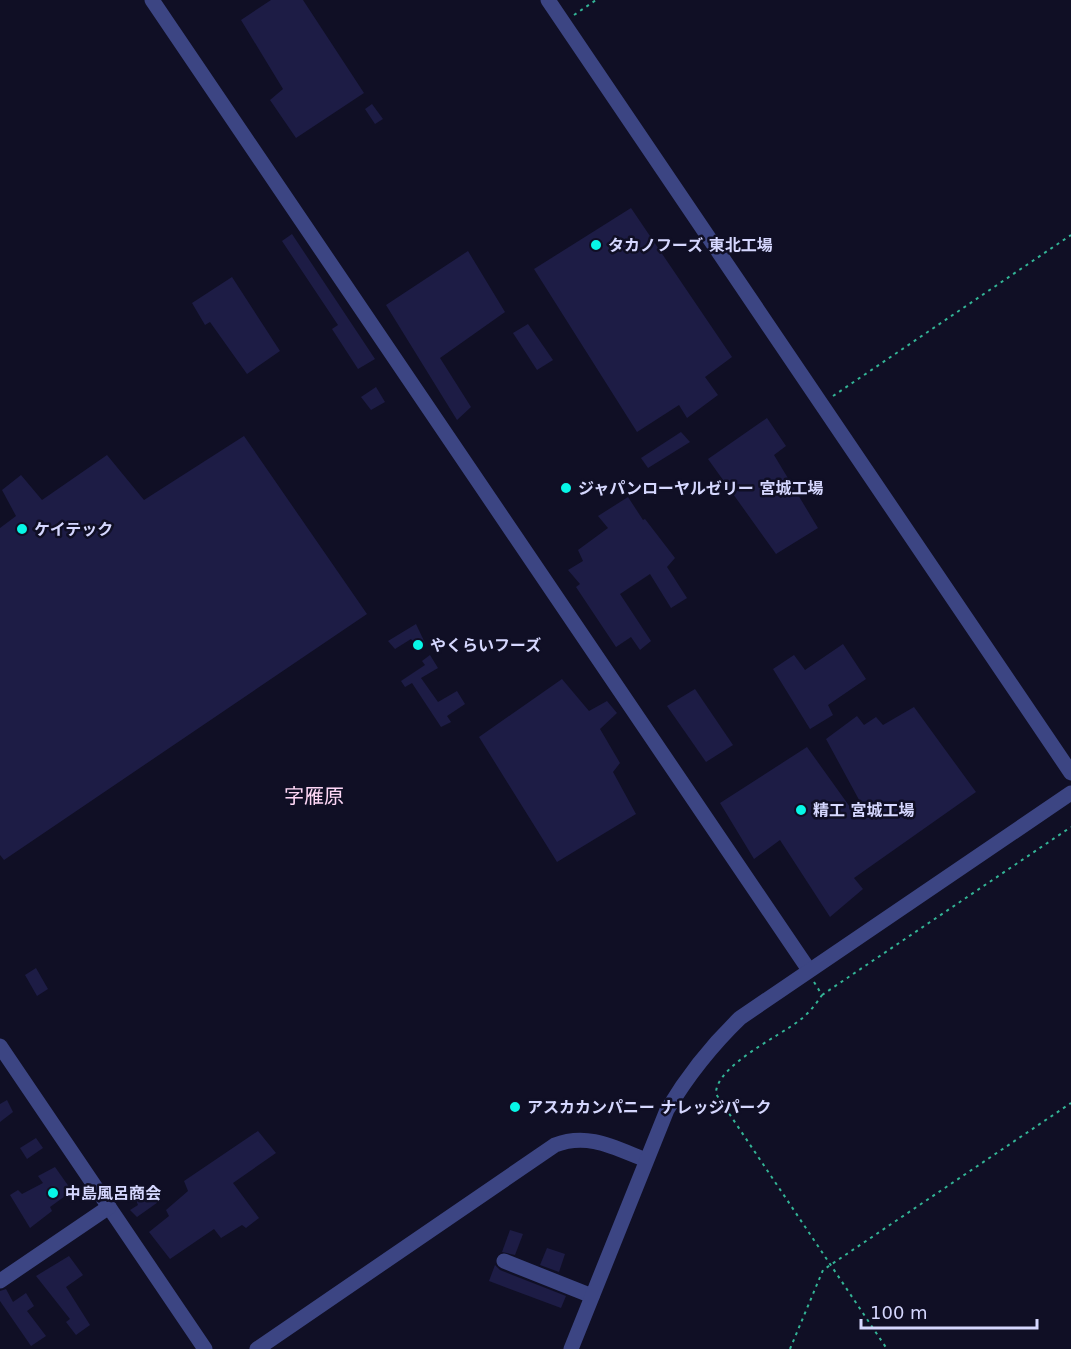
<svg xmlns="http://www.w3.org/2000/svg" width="1071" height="1349" viewBox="0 0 1071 1349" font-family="'DejaVu Sans','Noto Sans JP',sans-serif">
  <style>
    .building { fill: #1d1c45 }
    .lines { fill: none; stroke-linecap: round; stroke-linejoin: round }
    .path { stroke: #33b496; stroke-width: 2; stroke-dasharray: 3 4.5; stroke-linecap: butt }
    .minor { stroke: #3c4583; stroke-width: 15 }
    .poi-dot { fill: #07f7e7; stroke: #100f25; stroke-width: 2 }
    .labels { text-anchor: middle; stroke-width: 5; stroke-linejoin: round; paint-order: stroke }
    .poi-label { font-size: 16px; font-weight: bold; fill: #d5d7fe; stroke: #100f25; text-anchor: start }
    .quarter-label { font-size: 20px; fill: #fed7f6; stroke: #100f25 }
  </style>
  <rect width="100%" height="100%" fill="#100f25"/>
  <g class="building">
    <polygon points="271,0 303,0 364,93 296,138 270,100 283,89 241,20"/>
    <polygon points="372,104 383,119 375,124 365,109"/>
    <polygon points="631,208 732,357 705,377 718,395 687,418 679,405 637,432 534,269"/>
    <polygon points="292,234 375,359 358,369 332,329 338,325 282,241"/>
    <polygon points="468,251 505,312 440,358 471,407 457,420 386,305"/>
    <polygon points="232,277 280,351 247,374 210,322 205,325 192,303"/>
    <polygon points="528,324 553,360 537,370 513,333"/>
    <polygon points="376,387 385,402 371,410 361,397"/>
    <polygon points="767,418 786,446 774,455 818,528 776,554 708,459"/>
    <polygon points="681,432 690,442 648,468 641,458"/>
    <polygon points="244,436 367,614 4,860 0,855 0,528 16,516 2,490 21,475 42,500 107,455 144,500"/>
    <polygon points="628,497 643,520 645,519 675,558 667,567 687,598 671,608 650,574 620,594 651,641 640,650 631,637 616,647 576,587 580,584 568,570 583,561 578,550 608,528 598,516"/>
    <polygon points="416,624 425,643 418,647 411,639 395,649 388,641"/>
    <polygon points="843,644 866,679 828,705 833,715 810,729 773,669 794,655 805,670"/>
    <polygon points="430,655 438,668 421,678 438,702 457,691 465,704 447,716 451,722 441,727 412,683 405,687 401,681 425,665 422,661"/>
    <polygon points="562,679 589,711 607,701 617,713 600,729 620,763 613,772 636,814 557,862 479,737"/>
    <polygon points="695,689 733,745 706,762 667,706"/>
    <polygon points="914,707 976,792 854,878 863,889 830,917 780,840 754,859 720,803 807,747 855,814 864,809 826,739 857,716 864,725 876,717 883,725"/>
    <polygon points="36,968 48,989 37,996 25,975"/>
    <polygon points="7,1100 13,1112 0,1122 0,1104"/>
    <polygon points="258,1131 276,1153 233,1183 259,1218 246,1228 242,1225 221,1238 214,1229 170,1259 149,1232 169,1216 166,1210 188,1191 184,1181"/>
    <polygon points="36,1138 43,1148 27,1159 20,1148"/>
    <polygon points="55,1167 72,1191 50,1207 52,1211 30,1228 10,1195 18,1190 22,1194 43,1183 38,1176"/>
    <polygon points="152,1187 161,1200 137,1217 130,1210 138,1205 136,1200"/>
    <polygon points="510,1230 523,1234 515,1255 502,1252"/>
    <polygon points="547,1248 565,1254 559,1272 540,1265"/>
    <polygon points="69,1256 83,1275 66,1287 90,1325 76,1335 66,1322 70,1319 36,1276"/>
    <polygon points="495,1265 500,1270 566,1296 561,1308 489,1281"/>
    <polygon points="6,1289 13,1302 26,1293 34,1306 27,1311 46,1336 31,1346 0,1301 0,1291"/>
  </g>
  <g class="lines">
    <g class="path">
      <polyline points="574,15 596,0"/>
      <polyline points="833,396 1071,235"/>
      <path d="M814 982 822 995C816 1004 809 1013 800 1020 780 1036 715 1066 716 1094L887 1349"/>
      <polyline points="822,995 1071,827"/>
      <polyline points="790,1349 823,1270 1071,1103"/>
    </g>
    <g class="minor">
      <polyline points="152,0 809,970"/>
      <polyline points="548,0 1071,773"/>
      <polyline points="0,1046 205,1349"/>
      <polyline points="504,1261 592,1296"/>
      <polyline points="0,1281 109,1207"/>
      <path d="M257 1349 555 1145C588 1132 615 1148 646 1160"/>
      <path d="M571 1349 667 1110C688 1075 711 1046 740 1018L1071 793"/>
    </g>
  </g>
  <g class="poi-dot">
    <circle cx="596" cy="245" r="6"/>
    <circle cx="566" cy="488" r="6"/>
    <circle cx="22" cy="529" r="6"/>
    <circle cx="418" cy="645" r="6"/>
    <circle cx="801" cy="810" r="6"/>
    <circle cx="515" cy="1107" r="6"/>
    <circle cx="53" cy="1193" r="6"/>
  </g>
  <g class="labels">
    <g class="poi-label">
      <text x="608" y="251">タカノフーズ 東北工場</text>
      <text x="578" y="494">ジャパンローヤルゼリー 宮城工場</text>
      <text x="34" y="535">ケイテック</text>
      <text x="430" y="651">やくらいフーズ</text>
      <text x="813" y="816">精工 宮城工場</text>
      <text x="527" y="1113">アスカカンパニー ナレッジパーク</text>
      <text x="65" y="1199">中島風呂商会</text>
    </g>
    <g class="quarter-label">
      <text x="314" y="803">字雁原</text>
    </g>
  </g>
  <path d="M861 1319v9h176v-9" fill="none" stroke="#d5d7fe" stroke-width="3"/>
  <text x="870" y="1319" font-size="18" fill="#d5d7fe" stroke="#100f25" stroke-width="4.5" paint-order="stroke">100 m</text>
</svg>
